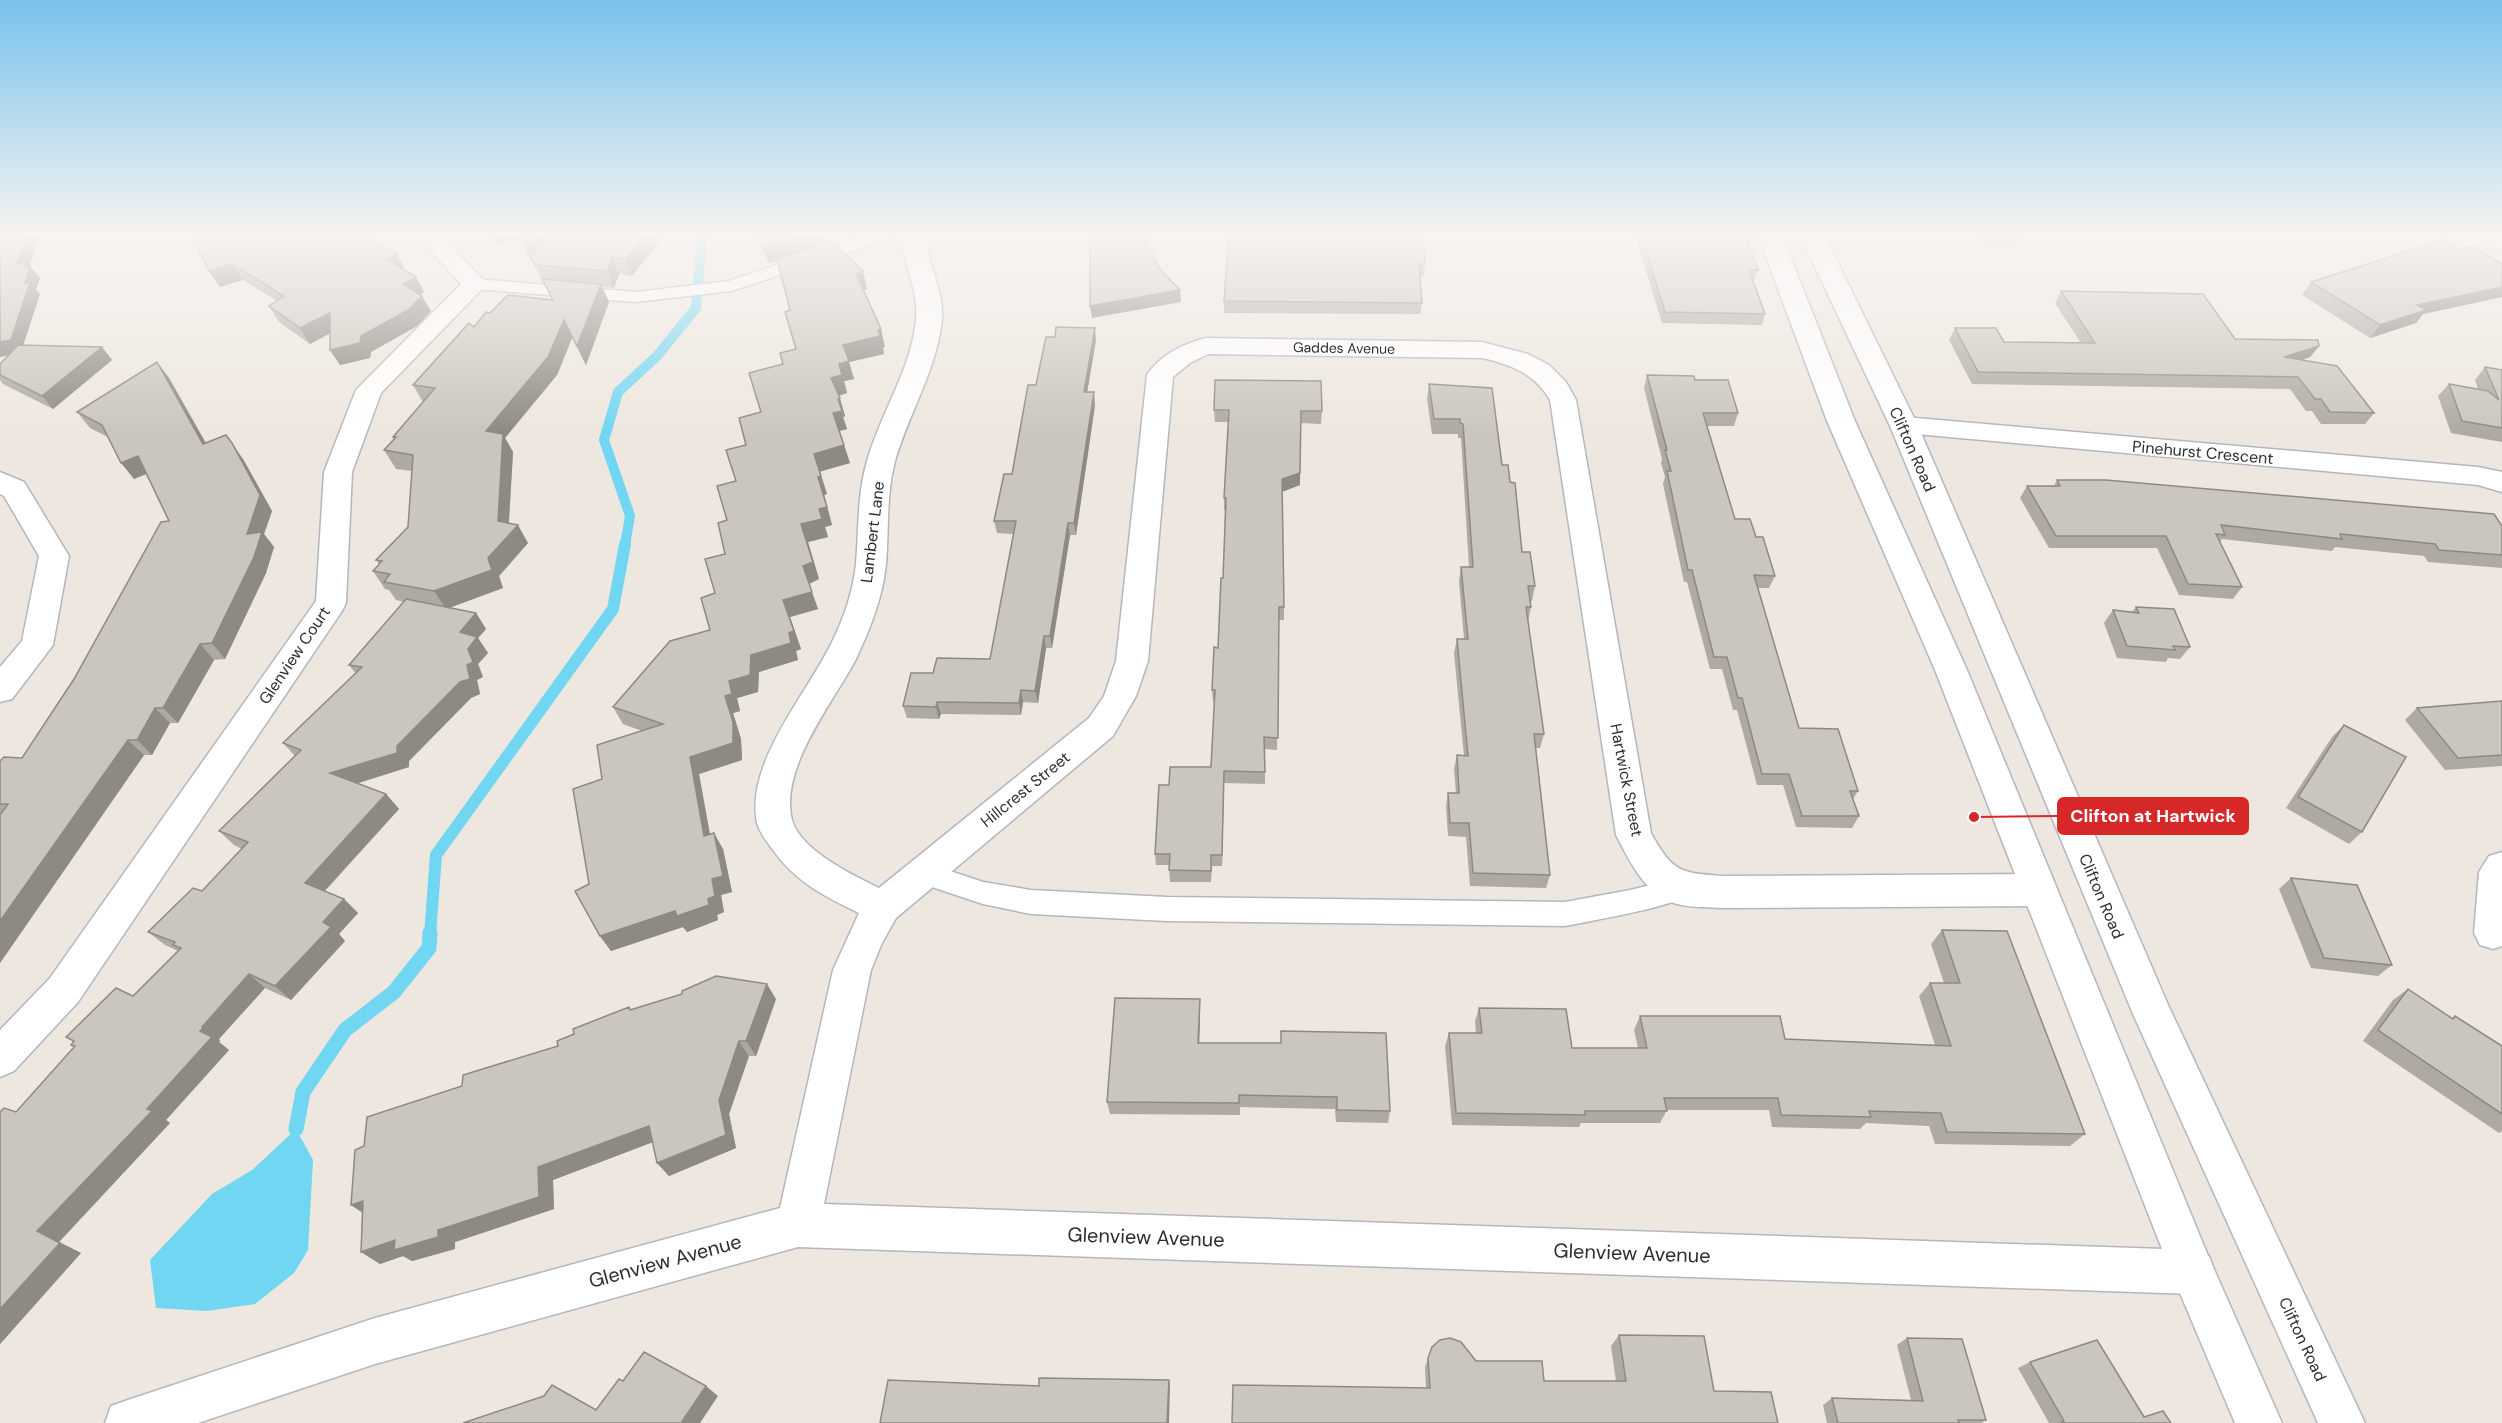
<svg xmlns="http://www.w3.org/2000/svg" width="2502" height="1423" viewBox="0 0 2502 1423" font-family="'DM Sans',sans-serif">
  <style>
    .water { fill: #70d6f2 }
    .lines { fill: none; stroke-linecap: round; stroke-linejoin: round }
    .stream-far2 { stroke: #70d6f2; stroke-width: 10 }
    .stream-far1 { stroke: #70d6f2; stroke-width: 12 }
    .stream { stroke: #70d6f2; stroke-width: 15 }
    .service-casing { stroke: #b3b6c0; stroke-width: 3 }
    .minor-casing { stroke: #b3b6c0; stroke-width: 3 }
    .secondary-casing { stroke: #b3b6c0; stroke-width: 3 }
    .service { fill: #fff; fill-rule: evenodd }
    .minor { fill: #fff; fill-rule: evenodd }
    .secondary { fill: #fff; fill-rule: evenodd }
    .wall { fill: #aea9a3 }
    .shaded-wall { fill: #8d8a84 }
    .building { fill: #cac5bd; stroke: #8d8a84; stroke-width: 1.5 }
    .labels { text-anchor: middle; stroke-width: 4.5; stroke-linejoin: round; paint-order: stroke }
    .far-street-label { font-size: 14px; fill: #2d2d2d; stroke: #fff }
    .street-label { font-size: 16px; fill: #2d2d2d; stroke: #fff }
    .near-street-label { font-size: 20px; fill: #2d2d2d; stroke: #fff }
    .leader { fill: none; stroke: #d62828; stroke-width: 2 }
    .callout-dot { fill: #d62828; stroke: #fff; stroke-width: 2 }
    .callout { fill: #d62828; stroke: #d62828; stroke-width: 2 }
    .callout-label { font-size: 18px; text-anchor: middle; font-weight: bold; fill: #fff }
  </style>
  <rect width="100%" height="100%" fill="#eee7df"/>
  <polygon class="water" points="296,1129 313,1160 308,1250 294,1273 255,1304 207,1311 156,1308 150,1260 212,1194 252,1170"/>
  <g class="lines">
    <polyline class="stream-far2" points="625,545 630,516 604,440 618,392 657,356 696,308 702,235"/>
    <polyline class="stream-far1" points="430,935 436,855 613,609 625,544"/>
    <polyline class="stream" points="296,1129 303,1092 345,1030 394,992 429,948 430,933"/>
    <defs>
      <g id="service">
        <polygon points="867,235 892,235 889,239 731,291 636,302 475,289 469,288 466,284 469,280 475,279 636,292 729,281"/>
        <path d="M923 862 983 882 1031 890 1167 897 1565 902 1630 890 1679 878 1688 881 1692 889 1688 897C1649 911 1606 918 1565 926L1167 921 1031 914 983 904 914 881 910 873 914 865Z"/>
      </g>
      <g id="minor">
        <polygon points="416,235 441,235 487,284 381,393 352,472 346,603 342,611 78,1002 14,1071 0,1077 0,1030 50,978 316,601 324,472 356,390 461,284"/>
        <path d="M902 235H926C927 264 944 290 942 319 937 369 909 413 895 461 886 495 889 529 886 564 883 597 870 629 856 659 833 703 779 768 792 820 800 850 854 876 879 888L1089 718 1104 696 1116 661 1147 375C1160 355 1183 344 1206 338L1482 342 1528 354 1549 365 1566 382 1576 400 1651 833C1673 873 1681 873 1724 876L2039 874 2052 879 2057 890 2052 901 2039 906 1724 908C1709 907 1691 908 1677 904 1645 895 1630 862 1616 835L1550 400C1535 374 1510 364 1482 358L1208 354 1190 363 1173 377 1148 661 1136 696 1113 736 896 918 882 943 871 970 824 1204 2193 1250 2209 1256 2215 1272 2209 1288 2193 1294 798 1247 375 1364 198 1423H105L111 1406 128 1400 375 1318 780 1208 833 970 859 913C826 897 795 882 773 850 767 842 760 833 757 823 745 764 805 696 830 646 843 621 853 592 856 564 859 530 857 498 866 465 879 415 911 371 916 320 919 291 903 264 902 235Z"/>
        <polygon points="2479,235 2502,235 2502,249 2494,247"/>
        <polygon points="1904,417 2478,467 2502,472 2502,492 2478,485 1894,432 1890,426 1894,420"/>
        <polygon points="0,472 24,482 69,556 53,645 12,699 0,702 0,667 22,641 39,556 4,496 0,494"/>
        <polygon points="2502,852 2502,946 2493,949 2480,945 2474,933 2479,872 2489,856"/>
      </g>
      <g id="secondary">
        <polygon points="1758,235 1782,235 1855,421 1967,670 2209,1258 2282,1423 2235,1423 2171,1272 1935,670 1827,421"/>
        <polygon points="1800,235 1824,235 1918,426 2169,1007 2365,1423 2318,1423 2133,1014 1890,426"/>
      </g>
    </defs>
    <use href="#service" class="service-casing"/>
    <use href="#minor" class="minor-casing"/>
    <use href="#secondary" class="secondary-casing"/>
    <use href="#service" class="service"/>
    <use href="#minor" class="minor"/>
    <use href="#secondary" class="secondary"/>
  </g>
  <g class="wall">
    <polygon points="0,235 40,235 30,266 40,278 36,290 40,294 23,345 102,347 112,360 53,409 3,384 0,380 0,364 9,355 0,357"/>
    <polygon points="191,235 352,240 405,270 404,270 424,292 420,294 431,311 417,326 371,352 370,358 340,365 330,350 330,333 310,344 279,322 269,306 277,301 243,280 220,287 209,271"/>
    <polygon points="491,235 664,235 664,236 632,276 619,274 614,288 602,287 609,302 586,365 572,338 557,375 505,438 513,452 509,523 528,543 499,576 503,588 449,608 476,613 486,629 478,638 488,653 478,664 483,677 477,680 480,694 471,698 409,761 409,767 357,783 386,794 399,809 325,891 344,899 358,913 339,934 345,941 291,1000 265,988 219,1039 220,1041 219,1042 229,1050 166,1120 170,1123 59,1242 81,1253 0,1344 16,1112 74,1047 71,1045 74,1042 66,1037 133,996 178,951 165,945 148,932 202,891 242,849 234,845 219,831 295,756 283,743 356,674 349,665 404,602 396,600 389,590 385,589 373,571 379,564 376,560 408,527 412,471 396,469 384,450 394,439 393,437 423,402 413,385 474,327 490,313 552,300 544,282 543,282 532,260 531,261 521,241 517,243 515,240 496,246"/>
    <polygon points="754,235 824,235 824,238 821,240 823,244 867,289 863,291 885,347 883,347 884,354 849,362 854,379 844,381 847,393 839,396 845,416 843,417 847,429 839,431 850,463 820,471 827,494 824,495 832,525 825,527 828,537 808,542 819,579 809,584 818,609 790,617 801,649 796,651 798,660 759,672 758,692 737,698 740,711 733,713 741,739 742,760 699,774 710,834 723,849 732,892 721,895 724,912 717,915 718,920 687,932 683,927 611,951 600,936 589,884 602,779 642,731 623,724 613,707 710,630 715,593 725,554 727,520 746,445 783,364 796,349 790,310 777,260 769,263"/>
    <polygon points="1229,235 1425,264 1424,276 1420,276 1422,303 1420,314 1224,313 1224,301"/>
    <polygon points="1635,235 1745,235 1758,270 1754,281 1753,281 1765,314 1762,325 1662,323"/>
    <polygon points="1977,235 2025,235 2020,245 1983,245"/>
    <polygon points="2458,249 2502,264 2502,297 2423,314 2416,323 2370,338 2302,295 2311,282"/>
    <polygon points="2061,291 2235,339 2319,346 2310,357 2302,360 2374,413 2365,424 2321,424 2312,411 2306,411 2290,389 1972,384 1949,340 1955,328 2004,342 2081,343 2055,303"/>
    <polygon points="1096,340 1087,392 1095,405 1076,535 1070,535 1052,648 1046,648 1038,703 1023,702 1021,715 941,714 939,719 907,718 903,706 933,673 990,659 1013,534 997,533 994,521 1012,474"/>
    <polygon points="157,362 169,378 206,443 243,459 272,511 264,534 274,547 266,573 225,659 214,660 178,723 170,723 152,755 144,755 0,963 0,761 22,758 74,679 169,521 146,474 134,479 108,437 90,428 77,412"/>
    <polygon points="2485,367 2502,370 2502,442 2451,433 2438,396 2449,384 2478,389 2475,380"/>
    <polygon points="1647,375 1695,380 1738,413 1734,426 1707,426 1735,519 1756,537 1775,576 1769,588 1757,588 1799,728 1858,791 1853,799 1859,816 1852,828 1796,827 1783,785 1757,785 1737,710 1733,710 1722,669 1710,669 1687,582 1684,582 1663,484 1665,477 1661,463 1662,459 1644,388"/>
    <polygon points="1429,384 1502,465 1510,482 1522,552 1535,586 1532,601 1530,601 1531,607 1528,622 1544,734 1540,748 1536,748 1550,875 1546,888 1470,886 1466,837 1448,836 1446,806 1448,793 1456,793 1454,769 1457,755 1464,756 1454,653 1457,639 1464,639 1459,581 1461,567 1469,567 1461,438 1458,438 1458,434 1432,434 1427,399"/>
    <polygon points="1214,410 1322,411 1321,424 1301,423 1300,485 1282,491 1284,607 1284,620 1279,620 1277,750 1265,749 1265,784 1224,783 1222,866 1212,866 1211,882 1170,882 1169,865 1156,865 1155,854 1169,785 1211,767 1214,702 1213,702 1212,690 1218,648 1223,578 1225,510 1224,510 1224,498 1229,422 1215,422"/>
    <polygon points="2057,480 2106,480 2502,555 2502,568 2428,562 2424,556 2335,547 2332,551 2222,539 2220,542 2242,587 2233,599 2179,595 2157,548 2049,548 2020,498 2027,486 2054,486"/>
    <polygon points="2136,607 2190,647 2180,659 2168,658 2166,662 2117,658 2104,623 2113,610 2132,612"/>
    <polygon points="2502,701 2502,766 2445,770 2405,720 2417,708"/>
    <polygon points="2344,725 2362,832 2349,844 2286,808 2332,737"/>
    <polygon points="2291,878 2392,965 2378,976 2311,968 2279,889"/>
    <polygon points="1942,930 2085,1134 2070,1146 1935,1144 1929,1126 1866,1123 1860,1129 1772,1127 1769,1110 1667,1110 1660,1123 1581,1123 1579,1127 1452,1125 1445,1046 1449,1033 1476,1033 1475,1021 1479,1008 1572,1048 1638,1048 1634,1030 1640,1016 1785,1039 1935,1045 1919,996 1930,983 1944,983 1931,944"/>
    <polygon points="2408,989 2452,1018 2455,1016 2502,1046 2502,1131 2499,1133 2363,1041 2393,1000"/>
    <polygon points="776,999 756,1056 749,1056 729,1114 736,1148 669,1176 657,1163 653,1142 553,1180 554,1209 455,1242 455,1249 412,1261 403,1256 380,1264 361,1252 362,1212 351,1205 364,1146 462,1086 558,1046 631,1010"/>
    <polygon points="1200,999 1200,1012 1199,1043 1390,1111 1388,1123 1336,1122 1335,1109 1240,1107 1240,1115 1110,1114 1107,1102"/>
    <polygon points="1619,1335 1714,1391 1426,1388 1425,1367 1432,1347 1476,1361 1544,1381 1616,1381 1611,1346"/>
    <polygon points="1907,1338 1986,1420 1981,1423 1827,1423 1823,1405 1832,1398 1911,1400 1897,1345"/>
    <polygon points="2030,1362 2144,1417 2171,1423 2049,1423 2018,1368"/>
  </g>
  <g class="shaded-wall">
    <polygon points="27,235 40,235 29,267 30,266 40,278 36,290 40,294 21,352 0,357 0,342 25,283 17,264"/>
    <polygon points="491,235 518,235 521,241 517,243 515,240 496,246"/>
    <polygon points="539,235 571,235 572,238 531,261 523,243"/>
    <polygon points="645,235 664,235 664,236 632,276 625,259"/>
    <polygon points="805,235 824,235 824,238 821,240 823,247 769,263 763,246"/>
    <polygon points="397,254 405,270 395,275 386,259"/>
    <polygon points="612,257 619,274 614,288 607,271"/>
    <polygon points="232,264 243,280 220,287 209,271"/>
    <polygon points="863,271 867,289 860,292 856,274"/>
    <polygon points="416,277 424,292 411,299 403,284"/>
    <polygon points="601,284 609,302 586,365 577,346"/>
    <polygon points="2502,287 2502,297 2423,314 2416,323 2370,338 2380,325 2417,305"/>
    <polygon points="1180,290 1181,302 1092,318 1090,306"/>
    <polygon points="422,296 431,311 417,326 371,352 370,358 340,365 330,350 361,336"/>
    <polygon points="330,313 340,328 310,344 300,328"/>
    <polygon points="564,320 572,338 557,375 505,438 513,452 508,535 518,525 528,543 499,576 503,588 446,609 434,591 488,558 498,521 486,431"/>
    <polygon points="1095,328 1096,340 1085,405 1084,392"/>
    <polygon points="881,329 885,347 883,347 884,354 849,362 854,379 844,381 847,393 836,396 831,378 839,364 843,345"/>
    <polygon points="2319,346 2310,357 2276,369 2284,357"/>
    <polygon points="102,347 112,360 53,409 42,396"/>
    <polygon points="157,362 169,378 215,460 203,444"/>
    <polygon points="1094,392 1095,405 1076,535 1074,523"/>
    <polygon points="840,398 845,416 843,417 847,429 839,431 833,413 838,399"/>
    <polygon points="226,435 243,459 272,511 264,534 274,547 266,573 225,659 212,643 247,534"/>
    <polygon points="844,445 850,463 819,472 814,454"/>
    <polygon points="138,456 151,472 134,479 121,463"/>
    <polygon points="1300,473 1300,485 1282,492 1282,479"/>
    <polygon points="821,476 827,494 824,495 832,525 825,527 828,537 808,542 819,579 809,584 818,609 790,617 801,649 796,651 798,660 759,672 758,692 737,698 740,711 733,713 741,739 742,760 699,774 713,852 704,836 690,757 725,696 729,681 751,655 803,566 801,524 819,509 818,477"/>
    <polygon points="1068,523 1070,535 1052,648 1050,636"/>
    <polygon points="476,613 486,629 478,638 488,653 478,664 483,677 477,680 480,694 471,698 409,761 409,767 343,788 330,773 397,746 460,632"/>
    <polygon points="1044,636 1046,648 1038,703 1035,691"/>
    <polygon points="200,644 214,660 178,723 163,708"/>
    <polygon points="1021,690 1023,702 1021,715 1019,703"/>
    <polygon points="937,702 941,714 939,719 936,707"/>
    <polygon points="155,708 170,723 152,755 137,740"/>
    <polygon points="128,740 144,755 0,963 0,921"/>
    <polygon points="1224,771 1224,783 1222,866 1222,855"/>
    <polygon points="386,794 399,809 319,897 305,883"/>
    <polygon points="714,833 723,849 732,892 721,895 724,912 717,915 718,920 687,932 683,927 611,951 600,936 712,879"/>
    <polygon points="344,899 358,913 339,934 345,941 291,1000 275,986 323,922"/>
    <polygon points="249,974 265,988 219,1039 220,1041 219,1042 229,1050 166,1120 170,1123 59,1242 81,1253 0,1344 0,1309 37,1231 147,1109 200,1031 202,1027"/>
    <polygon points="767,984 776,999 756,1056 746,1041"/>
    <polygon points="1200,999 1200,1012 1199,1056 1198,1043"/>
    <polygon points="739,1041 749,1056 729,1114 736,1148 669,1176 657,1163 719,1100"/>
    <polygon points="649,1126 661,1139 553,1180 554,1209 455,1242 455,1249 412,1261 403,1256 380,1264 361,1252 395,1240 438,1230 538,1167"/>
    <polygon points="363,1201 369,1217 351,1205"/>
    <polygon points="1169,1380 1170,1386 1169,1423 1167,1423"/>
    <polygon points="706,1386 718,1396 700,1423 681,1423"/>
  </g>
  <g class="building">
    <polygon points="0,235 27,235 17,264 26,262 24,267 30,266 25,283 30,282 11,340 0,342"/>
    <polygon points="191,235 349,235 351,240 361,235 365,235 397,254 386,259 416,277 403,284 422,296 408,310 361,336 360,343 330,350 330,313 300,328 269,306 284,296 232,264 209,271"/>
    <polygon points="519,235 539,235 523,243"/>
    <polygon points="551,235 645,235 625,259 612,257 607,271 535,265 531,257"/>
    <polygon points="758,235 805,235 773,245 773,243 763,246"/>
    <polygon points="1090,235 1143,235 1159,268 1180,290 1090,306"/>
    <polygon points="1229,235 1423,235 1425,264 1419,264 1422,303 1224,301"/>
    <polygon points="1641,235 1745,235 1758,270 1749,270 1765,314 1665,312"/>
    <polygon points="2446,239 2458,249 2473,246 2502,264 2502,287 2417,305 2426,310 2380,325 2311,282"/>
    <polygon points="831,241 863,271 856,274 881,329 878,330 880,336 843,345 849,361 839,364 842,375 831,378 840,398 838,399 842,411 833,413 844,445 814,454 821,476 818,477 827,507 819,509 822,519 801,524 813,562 803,566 812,592 783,600 794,631 789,633 791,643 751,655 750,675 729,681 732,694 725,696 733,722 733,743 690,757 704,836 714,833 723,876 712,879 715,896 708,899 709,905 677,916 675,911 600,936 575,891 589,884 573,789 602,779 597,745 663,724 613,707 670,641 710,630 701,598 715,593 705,559 725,554 718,523 727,520 717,486 736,481 726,450 746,445 739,418 761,412 749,373 783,364 780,353 796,349 785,312 790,310 777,259"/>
    <polygon points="542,279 601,284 577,346 564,320 548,357 486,431 503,434 498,521 518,525 488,558 492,570 434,591 384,582 390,574 373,571 382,561 376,560 408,527 413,455 384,450 396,437 393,437 435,388 413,385 469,323 474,327 486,312 490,313 508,295 553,300"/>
    <polygon points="2061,291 2203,294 2235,339 2318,340 2319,346 2284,357 2337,366 2374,413 2330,412 2321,399 2315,399 2298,377 1978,372 1955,328 1996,328 2004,342 2095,343"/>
    <polygon points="1056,327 1095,328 1084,392 1094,392 1074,523 1068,523 1050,636 1044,636 1035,691 1021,690 1019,703 937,702 936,707 903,706 911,673 933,673 937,658 990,659 1016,521 994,521 1004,474 1012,474 1028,385 1036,385 1046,337 1055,337"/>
    <polygon points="18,345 102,347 42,396 0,375 0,364"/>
    <polygon points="157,362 203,444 226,435 232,443 260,495 247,534 262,532 254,557 212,643 200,644 163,708 155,708 137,740 128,740 0,921 0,815 8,804 0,804 0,761 4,757 22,758 74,679 161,522 169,521 138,456 121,463 102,425 77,412"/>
    <polygon points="2485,367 2502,370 2502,428 2462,421 2449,384 2488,391 2499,400"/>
    <polygon points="1647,375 1694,376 1695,380 1728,380 1738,413 1703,413 1735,519 1750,519 1756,537 1763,537 1775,576 1754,575 1799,728 1838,729 1858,791 1850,791 1859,816 1802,816 1789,774 1762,774 1742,698 1738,698 1727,657 1714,657 1692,570 1688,570 1667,471 1671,471 1665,450 1667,450"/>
    <polygon points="1215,380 1321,381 1322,411 1301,411 1300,473 1282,479 1284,607 1279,607 1278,738 1264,737 1265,772 1224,771 1222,855 1211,855 1211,871 1169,870 1170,854 1155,854 1159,785 1169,785 1170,767 1211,767 1215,690 1212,690 1214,647 1218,648 1221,578 1223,578 1226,498 1224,498 1229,410 1214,410"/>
    <polygon points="1429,384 1492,388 1502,465 1508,465 1510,482 1515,483 1522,552 1530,552 1535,586 1528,586 1531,607 1526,607 1544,734 1534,734 1550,875 1473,873 1469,823 1450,823 1448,793 1459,793 1457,755 1468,756 1457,639 1468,639 1461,567 1473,567 1463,424 1460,423 1460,419 1434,419"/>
    <polygon points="2057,480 2106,480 2494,514 2502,526 2502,555 2439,550 2435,544 2340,534 2342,539 2221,525 2225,535 2216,534 2242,587 2188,584 2166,536 2056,536 2027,486 2060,486"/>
    <polygon points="406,599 476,613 460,632 477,637 468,649 473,662 467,665 470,679 460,682 397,746 397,753 330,773 386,794 305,883 344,899 323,922 331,927 275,986 249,974 202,1027 203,1028 200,1031 212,1037 147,1109 152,1111 37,1231 60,1243 0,1309 0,1112 4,1108 16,1112 75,1046 71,1045 74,1041 66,1037 116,988 133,996 181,948 173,945 175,942 148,932 193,888 202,891 248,842 219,831 301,750 283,743 362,667 349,665"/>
    <polygon points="2136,607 2174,609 2190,647 2173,646 2175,650 2127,646 2113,610 2139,613"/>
    <polygon points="2502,701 2502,755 2458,758 2417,708"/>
    <polygon points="2344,725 2406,757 2362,832 2298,797"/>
    <polygon points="2291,878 2357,885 2392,965 2324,958"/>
    <polygon points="1942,930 2007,931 2085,1134 1947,1132 1941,1113 1869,1111 1871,1117 1781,1115 1778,1098 1664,1098 1667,1111 1585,1111 1585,1115 1456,1113 1449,1033 1482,1033 1479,1008 1566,1009 1572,1048 1647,1048 1640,1016 1780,1016 1785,1039 1951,1046 1930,983 1960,983"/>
    <polygon points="716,976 767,984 746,1041 739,1041 719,1100 726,1135 657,1163 649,1126 538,1167 539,1197 438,1230 438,1237 394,1250 395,1240 361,1252 363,1201 351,1205 355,1150 364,1146 367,1117 462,1086 463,1075 558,1046 557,1041 574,1034 573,1029 629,1007 630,1010 682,994 682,991"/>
    <polygon points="2408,989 2453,1019 2455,1016 2502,1046 2502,1114 2378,1030"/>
    <polygon points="1115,998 1200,999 1198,1043 1281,1043 1281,1031 1386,1033 1390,1111 1337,1110 1337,1097 1239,1095 1239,1103 1107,1102"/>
    <polygon points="1619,1335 1704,1336 1714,1391 1771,1392 1778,1423 1232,1423 1233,1385 1430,1388 1428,1358 1432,1347 1440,1340 1450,1338 1461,1342 1476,1361 1542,1361 1544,1381 1626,1381"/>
    <polygon points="1907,1338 1962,1339 1986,1420 1958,1420 1959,1423 1838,1423 1832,1398 1923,1401"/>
    <polygon points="2097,1340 2144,1417 2163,1411 2171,1423 2060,1423 2064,1421 2030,1362"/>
    <polygon points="644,1352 706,1386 681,1423 463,1423 544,1396 552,1385 596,1410 619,1379 623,1381"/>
    <polygon points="1039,1378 1169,1380 1167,1423 880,1423 888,1380 1039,1386"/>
  </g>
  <linearGradient id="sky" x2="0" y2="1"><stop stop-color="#78c2ec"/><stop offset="0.54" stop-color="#f7f4f1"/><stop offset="1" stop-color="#f7f4f1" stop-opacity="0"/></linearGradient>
  <rect width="2502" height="434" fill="url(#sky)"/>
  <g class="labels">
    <g class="far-street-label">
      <text transform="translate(1344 348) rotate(1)" y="5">Gaddes Avenue</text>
    </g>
    <g class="street-label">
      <text transform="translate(1913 449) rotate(66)" y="6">Clifton Road</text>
      <text transform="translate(2203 452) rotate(5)" y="6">Pinehurst Crescent</text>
      <text transform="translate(872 532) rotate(-83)" y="6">Lambert Lane</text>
      <text transform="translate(294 655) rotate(-56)" y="6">Glenview Court</text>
      <text transform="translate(1627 780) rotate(79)" y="6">Hartwick Street</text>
      <text transform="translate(1025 789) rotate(-39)" y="6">Hillcrest Street</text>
      <text transform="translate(2102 896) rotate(67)" y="6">Clifton Road</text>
      <text transform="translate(2303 1339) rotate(65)" y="6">Clifton Road</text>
    </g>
    <g class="near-street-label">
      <text transform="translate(1146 1237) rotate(2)" y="7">Glenview Avenue</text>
      <text transform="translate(1632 1253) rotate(2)" y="7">Glenview Avenue</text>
      <text transform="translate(665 1261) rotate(-15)" y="7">Glenview Avenue</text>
    </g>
  </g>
  <path class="leader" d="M1974 817L2058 816"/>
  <circle class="callout-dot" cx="1974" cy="817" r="6"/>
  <rect class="callout" x="2058" y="798" width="190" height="36" rx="6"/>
  <g class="callout-label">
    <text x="2153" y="822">Clifton at Hartwick</text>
  </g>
</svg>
